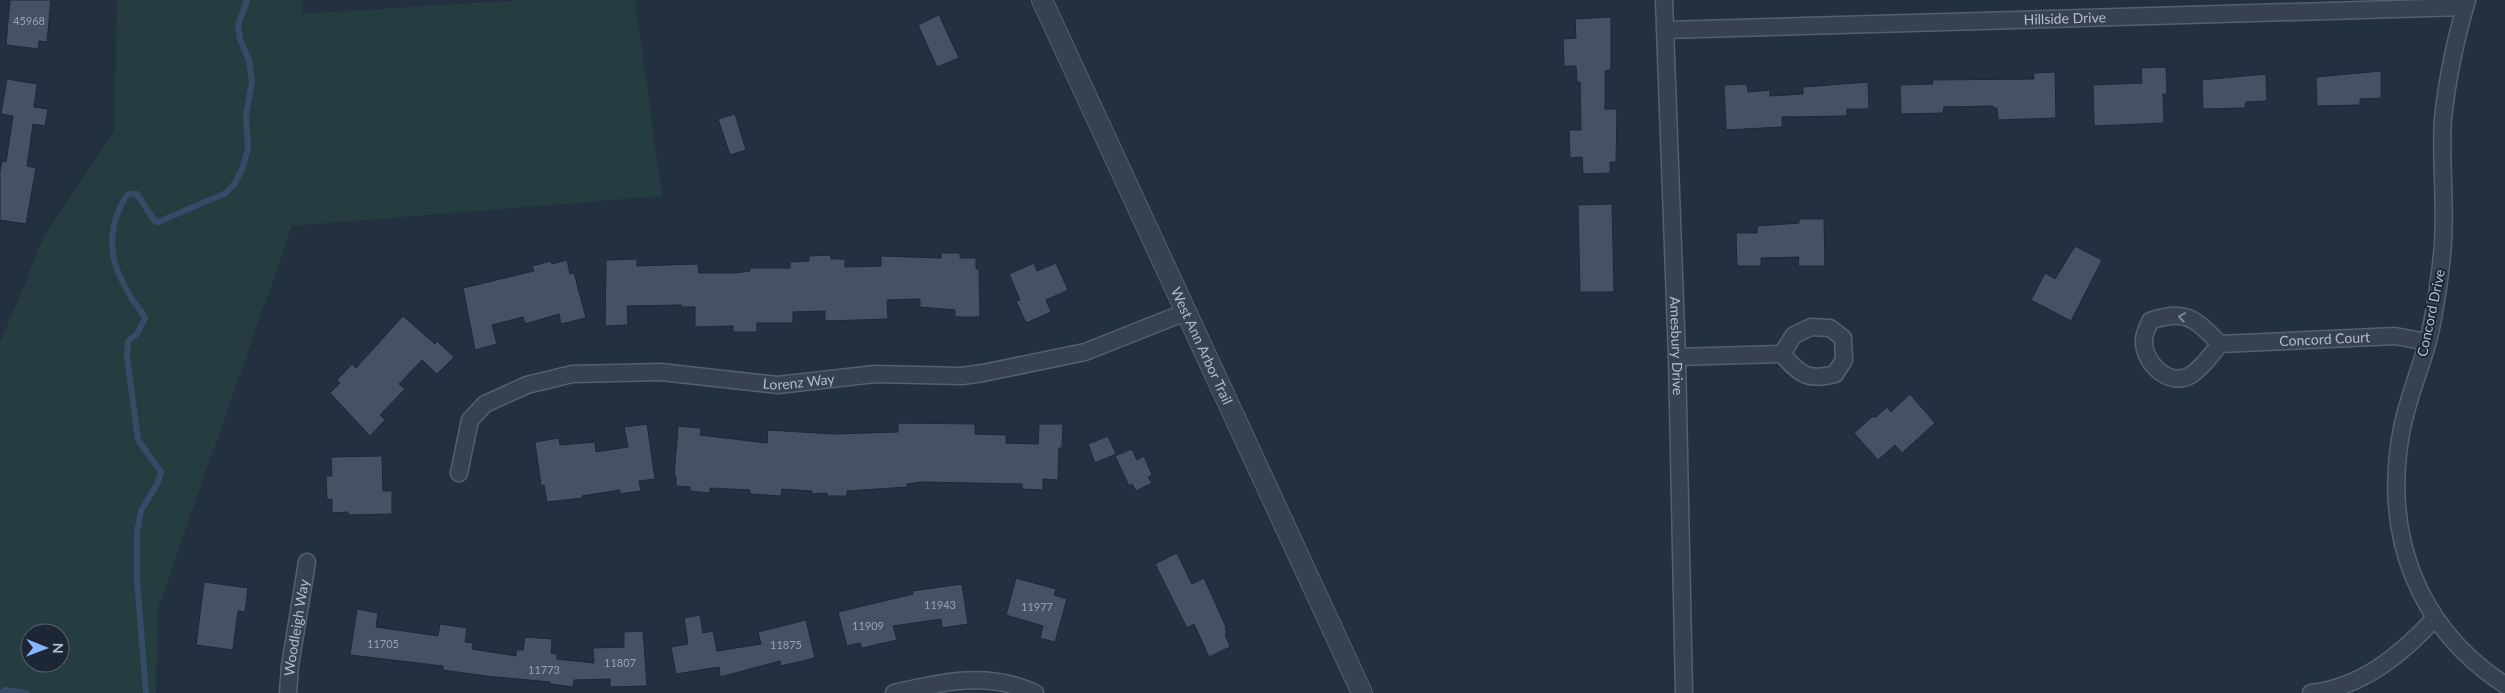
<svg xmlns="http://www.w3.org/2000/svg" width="2505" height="693" viewBox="0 0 2505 693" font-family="Lato,sans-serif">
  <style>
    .green { fill: #253d40; fill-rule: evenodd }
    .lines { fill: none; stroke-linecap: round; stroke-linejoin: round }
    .stream { stroke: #364b67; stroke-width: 6 }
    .building { fill: #445263; stroke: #1e2836 }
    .minor-casing { stroke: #555f6d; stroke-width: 19 }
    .tertiary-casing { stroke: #555f6d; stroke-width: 22 }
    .minor { stroke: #37414f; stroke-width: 16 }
    .tertiary { stroke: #37414f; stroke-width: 20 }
    .oneway { stroke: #7b8593 }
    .labels { text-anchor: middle; stroke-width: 4; stroke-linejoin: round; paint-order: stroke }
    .number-label { font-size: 11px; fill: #97a2b0 }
    .street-label { font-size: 14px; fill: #b3bcca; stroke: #1c2634 }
  </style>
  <rect width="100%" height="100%" fill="#23303f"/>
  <path class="green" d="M117 0H303L302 14 523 0H635L662 196 292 226 158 608 156 693H0V343L45 235 114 131ZM30 633H60V663H30Z"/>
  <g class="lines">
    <g class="stream">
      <polyline points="0,693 6,690 27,693"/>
      <path d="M146 693 137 580V532L141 511 158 482 161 472 138 440 127 357 128 341 137 334 145 318C142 311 136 306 132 299 117 274 108 254 114 225 117 214 121 201 129 194H137L154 220 158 222 226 193 235 183 242 170 248 148 246 115 252 82 249 60 240 39 238 25 247 0"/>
    </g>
  </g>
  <g class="building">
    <polygon points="10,0 51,0 47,42 39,41 38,49 6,45"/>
    <polygon points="939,15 959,58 937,67 918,25"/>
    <polygon points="1611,17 1611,70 1605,71 1605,109 1617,109 1616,162 1610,162 1610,173 1583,174 1582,157 1570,158 1569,130 1581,130 1580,82 1577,82 1576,66 1564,66 1563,39 1576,38 1575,19"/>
    <polygon points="2166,67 2167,94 2163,94 2164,123 2094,126 2093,85 2142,83 2141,68"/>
    <polygon points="2381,71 2381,98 2360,99 2360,105 2317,106 2316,77"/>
    <polygon points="2055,72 2056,118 1998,120 1997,108 1993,108 1993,106 1944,107 1943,113 1901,114 1900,85 1933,84 1932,80 2034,79 2033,73"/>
    <polygon points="2266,74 2267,101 2246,102 2245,108 2203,109 2202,80"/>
    <polygon points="7,79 37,84 34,107 48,109 45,126 33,124 27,166 36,168 26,224 0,220 0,172 2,161 6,162 13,116 1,114"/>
    <polygon points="1868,82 1869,109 1847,109 1847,116 1782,117 1782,127 1726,130 1724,85 1747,84 1748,92 1770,90 1770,96 1803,94 1803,87"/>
    <polygon points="735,114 746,150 730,155 718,119"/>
    <polygon points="1612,204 1614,292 1580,292 1578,205"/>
    <polygon points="1799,219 1824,219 1825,266 1798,266 1799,257 1761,258 1761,266 1737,266 1736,233 1757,233 1757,226 1799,223"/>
    <polygon points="2075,246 2102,260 2071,321 2031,300 2045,273 2055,279"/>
    <polygon points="941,253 960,253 960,258 976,258 976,269 979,269 980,317 955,317 955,310 920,307 920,299 887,300 888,319 825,321 825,311 793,312 793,323 757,323 757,332 733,332 733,326 695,327 695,307 681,307 681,305 627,306 628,325 605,326 606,260 637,259 637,266 698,264 699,273 736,273 750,271 750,268 790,268 790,262 809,261 809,256 831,255 831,259 845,259 845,267 881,266 881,256 941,258"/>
    <polygon points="567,260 570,274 574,273 586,318 561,324 559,314 525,324 523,317 492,325 497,344 475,350 463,288 534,271 532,266 551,261 552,264"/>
    <polygon points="1034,263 1037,271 1056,263 1068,290 1046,300 1051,312 1026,323 1016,301 1020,300 1009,274"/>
    <polygon points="403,316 435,344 437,341 454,357 437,374 422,360 399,384 405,389 380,415 385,420 370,436 330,393 340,383 337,380 352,364 356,368"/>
    <polygon points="1910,394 1935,423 1902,453 1895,445 1878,460 1854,433 1873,416 1875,418 1887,407 1891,412"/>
    <polygon points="898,423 975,424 975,434 1006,435 1006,443 1038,444 1039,424 1063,424 1062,448 1059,448 1058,480 1043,479 1043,490 1022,489 1022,484 921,482 907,484 907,487 847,491 847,496 827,496 827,493 812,494 812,491 782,489 781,496 750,494 750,490 710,488 710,493 690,491 690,487 676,486 676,476 674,476 678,426 701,428 700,435 767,443 768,430 834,434 898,432"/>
    <polygon points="647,424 655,479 639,481 641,491 620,494 620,490 582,496 583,498 547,502 544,485 541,486 535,442 559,438 560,445 595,442 596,452 628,447 624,427"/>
    <polygon points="1108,436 1116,454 1095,463 1088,444"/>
    <polygon points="1132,449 1137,460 1144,456 1152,475 1148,477 1152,483 1136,491 1132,484 1129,486 1115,456"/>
    <polygon points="382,456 383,491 392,491 392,514 348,515 348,512 332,513 332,499 327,500 326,476 332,476 331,457"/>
    <polygon points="1177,553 1192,584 1204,578 1226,627 1225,628 1227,633 1225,634 1230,647 1209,657 1194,624 1187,628 1155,564"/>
    <polygon points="1016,578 1056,589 1054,595 1067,599 1055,642 1040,638 1043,626 1006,615"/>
    <polygon points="204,582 248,588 245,612 238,611 233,650 196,645"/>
    <polygon points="962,584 968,624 942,628 941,619 893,626 897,640 862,648 860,643 847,646 838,612 913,594 912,591"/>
    <polygon points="357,609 378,613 376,627 438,636 440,624 467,628 465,642 473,643 472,649 516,656 516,650 523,650 525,637 552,639 551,653 557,654 557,659 594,663 593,648 624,647 624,632 643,631 647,686 610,687 610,679 574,680 573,687 550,684 550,682 486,676 443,670 443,666 350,655"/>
    <polygon points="700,615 703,633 713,631 717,651 761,644 758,632 806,620 815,658 781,666 780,661 720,677 719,667 676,674 671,647 688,644 684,618"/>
  </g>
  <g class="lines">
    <defs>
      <g id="minor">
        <path id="s1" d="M1664 0 1677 357 1684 693"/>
        <path d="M2467 0C2456 38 2447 79 2443 119 2440 164 2447 210 2442 255 2439 284 2435 313 2428 341 2420 370 2408 398 2402 428 2382 532 2415 626 2505 685"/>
        <path id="s2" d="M1665 30 2465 7"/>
        <path d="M1811 327 1830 328 1843 338 1844 360 1835 374C1808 381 1800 375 1782 354L1794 335Z"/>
        <path id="s3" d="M2220 344C2212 354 2202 368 2191 375 2168 388 2143 362 2144 340 2144 334 2148 327 2150 321 2186 308 2195 319 2220 344L2395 336 2427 342"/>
        <polyline points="1677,357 1782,354"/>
        <path id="s4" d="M459 473 470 420 485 404 527 385 572 374 661 372 778 385 875 374 962 376 983 373 1085 352 1186 312"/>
        <path id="s5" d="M288 693 290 666 307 562"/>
        <path d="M894 693C942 682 988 671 1035 693"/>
        <path d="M2311 693C2362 687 2401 655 2435 618"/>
      </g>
      <g id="tertiary">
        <path id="s6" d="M1042 0 1362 693"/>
      </g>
    </defs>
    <use href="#minor" class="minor-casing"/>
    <use href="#tertiary" class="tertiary-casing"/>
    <use href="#minor" class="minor"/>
    <use href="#tertiary" class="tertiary"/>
  </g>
  <defs><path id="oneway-chevron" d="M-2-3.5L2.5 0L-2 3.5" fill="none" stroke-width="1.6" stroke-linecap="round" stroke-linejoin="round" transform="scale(1.25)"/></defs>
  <use class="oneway" href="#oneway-chevron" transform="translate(2182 317) rotate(-170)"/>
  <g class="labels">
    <g class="number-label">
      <text x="29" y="25">45968</text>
      <text x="940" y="609">11943</text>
      <text x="1037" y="611">11977</text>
      <text x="868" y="630">11909</text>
      <text x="383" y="648">11705</text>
      <text x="786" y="649">11875</text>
      <text x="620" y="667">11807</text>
      <text x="544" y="674">11773</text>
    </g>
    <g class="street-label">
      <text dy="5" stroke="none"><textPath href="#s2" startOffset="400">Hillside Drive</textPath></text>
      <text transform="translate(2431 313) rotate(-78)" y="5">Concord Drive</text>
      <text dy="5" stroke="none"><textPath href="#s3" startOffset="318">Concord Court</textPath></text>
      <text dy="5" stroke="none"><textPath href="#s1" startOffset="346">Amesbury Drive</textPath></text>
      <text dy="5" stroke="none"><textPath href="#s6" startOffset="381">West Ann Arbor Trail</textPath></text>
      <text dy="5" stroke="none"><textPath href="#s4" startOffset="396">Lorenz Way</textPath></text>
      <text dy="5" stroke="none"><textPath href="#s5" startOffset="66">Woodleigh Way</textPath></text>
    </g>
  </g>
  <g transform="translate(45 648) rotate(91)"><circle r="24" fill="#1c2634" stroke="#586270"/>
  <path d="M0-4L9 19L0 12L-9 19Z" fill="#86b6fd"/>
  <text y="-8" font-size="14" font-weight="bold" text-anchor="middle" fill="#b3bcca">N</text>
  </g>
</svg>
